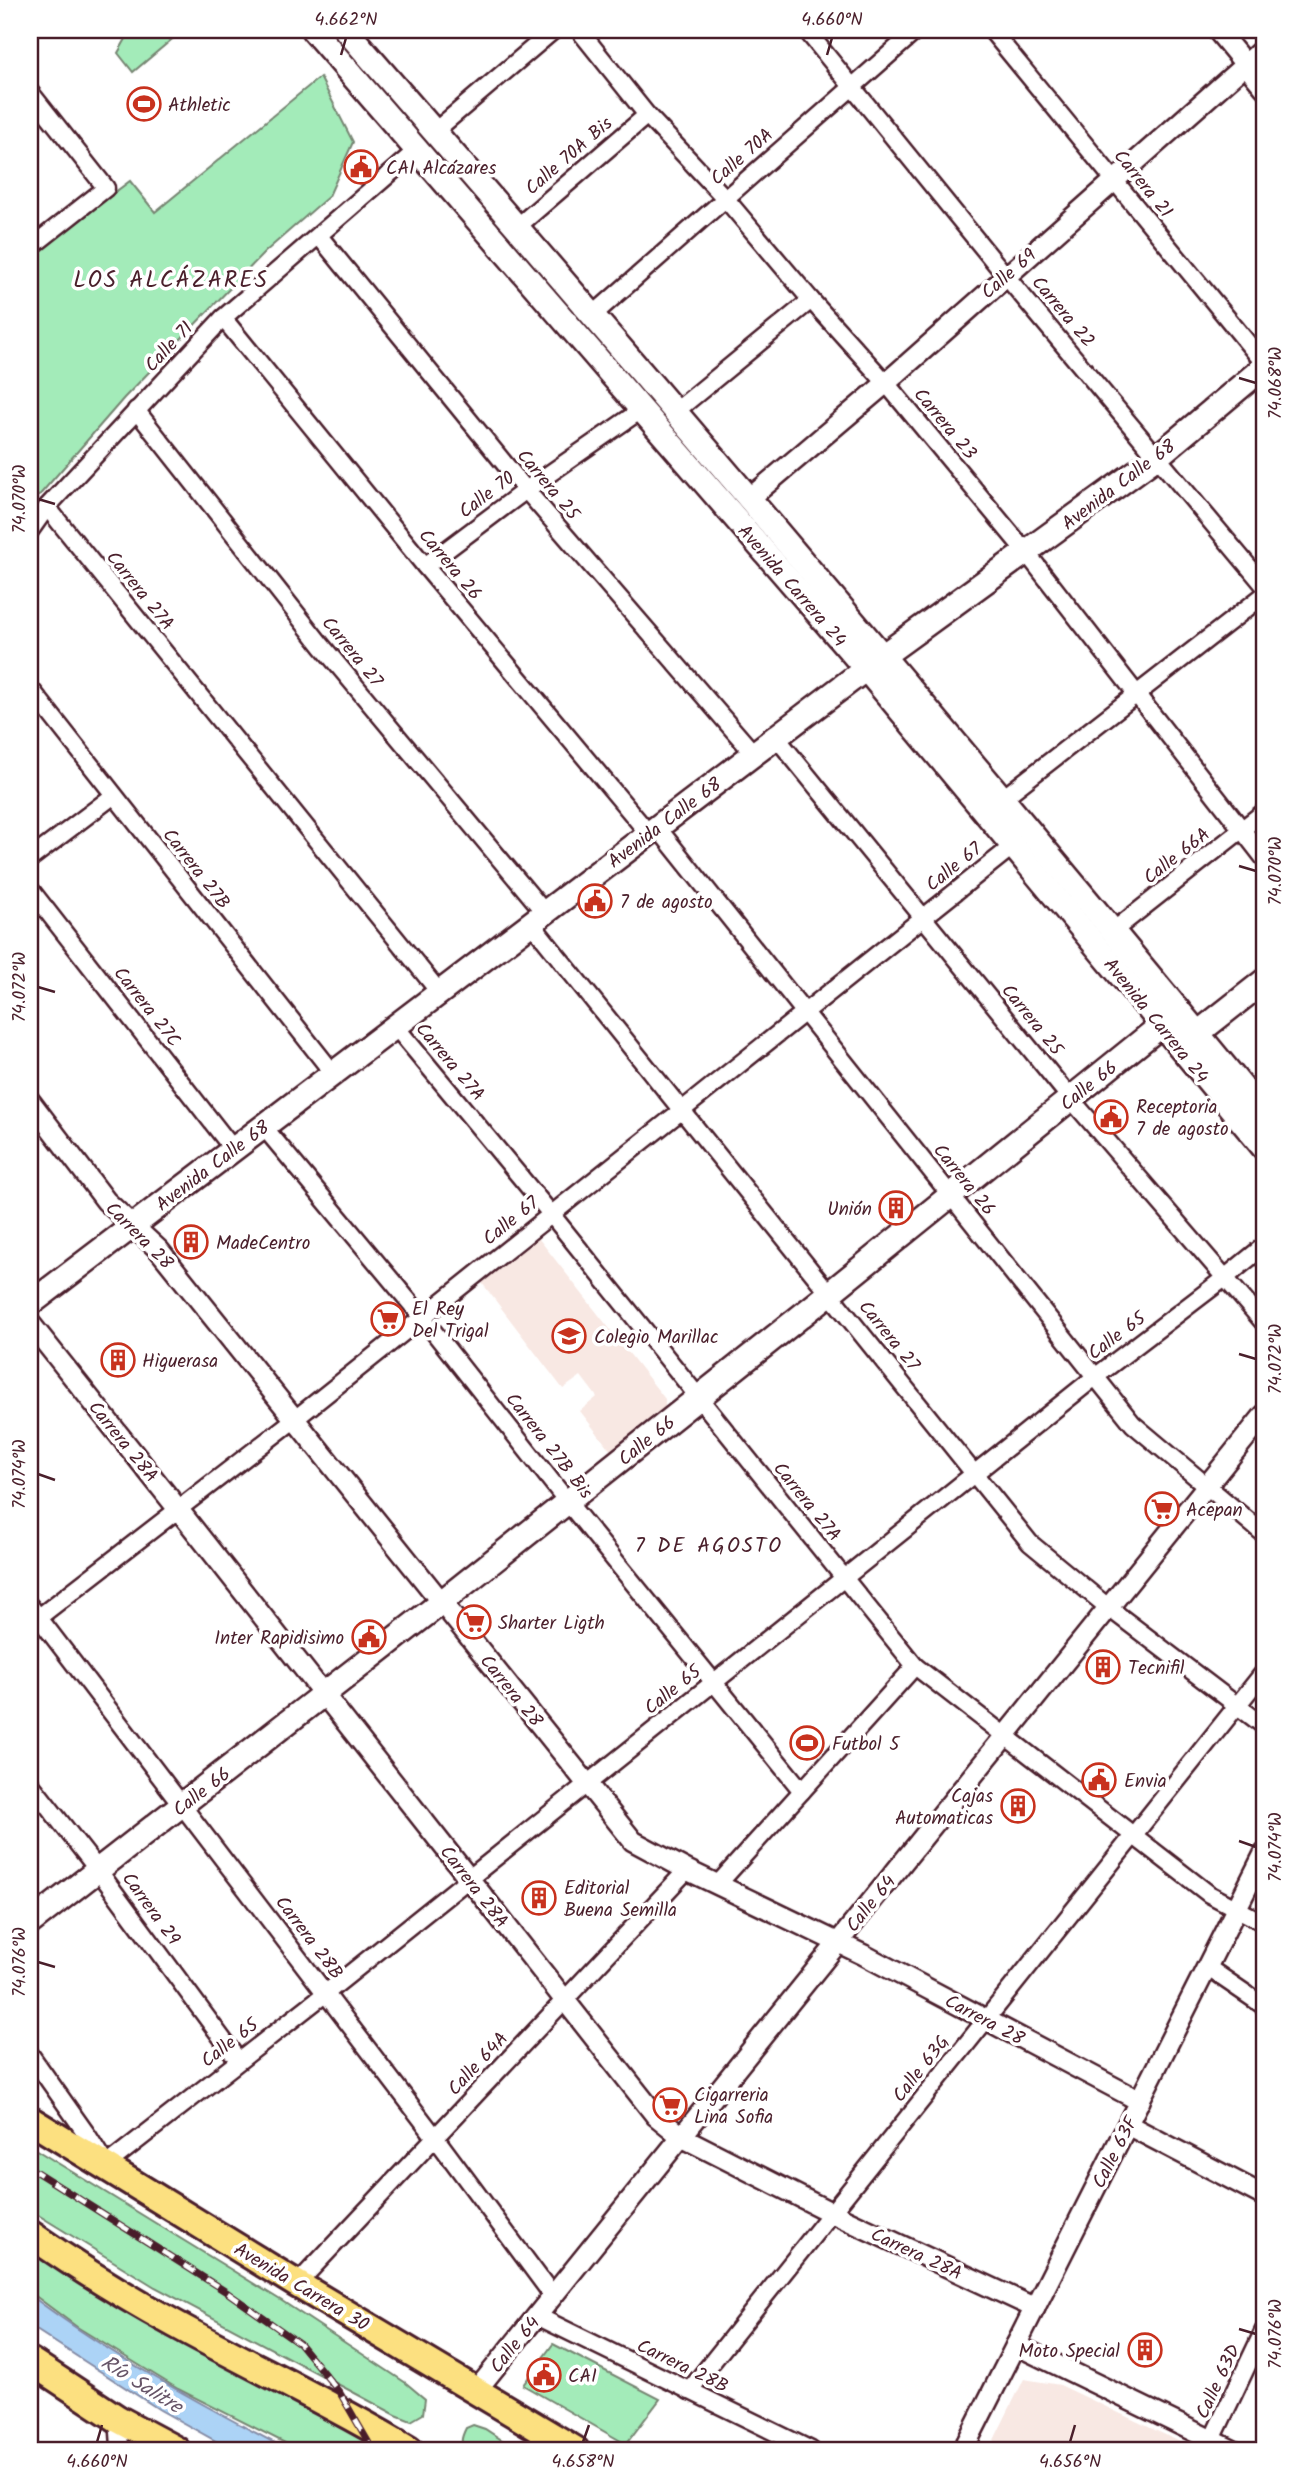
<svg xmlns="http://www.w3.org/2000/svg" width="1294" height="2480" viewBox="0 0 1294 2480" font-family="Kalam,sans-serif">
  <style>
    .built { fill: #f8e8e3 }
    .green { fill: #a3ebb9; stroke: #768572; stroke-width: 2 }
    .water { fill: #acd3f6; stroke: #858ba5; stroke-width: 2 }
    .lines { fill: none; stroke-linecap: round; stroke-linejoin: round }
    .minor-casing { stroke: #4a1f2b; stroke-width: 21 }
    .tertiary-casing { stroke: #4a1f2b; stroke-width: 24 }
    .secondary-casing { stroke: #4a1f2b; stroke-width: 28 }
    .trunk-casing { stroke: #4a1f2b; stroke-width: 32 }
    .minor { stroke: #fff; stroke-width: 16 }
    .tertiary { stroke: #fff; stroke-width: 19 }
    .secondary { stroke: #fff; stroke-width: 23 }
    .trunk { stroke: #fce080; stroke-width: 26 }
    .rail-casing { stroke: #4a1f2b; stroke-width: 7 }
    .rail { stroke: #fff; stroke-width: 4.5; stroke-dasharray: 13; stroke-linecap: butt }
    .ticks { fill: none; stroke: #4a1f2b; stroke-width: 2.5 }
    .labels { text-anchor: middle; stroke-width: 7; stroke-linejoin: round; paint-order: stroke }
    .poi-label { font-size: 19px; fill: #4a1f2b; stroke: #fff; text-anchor: start }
    .street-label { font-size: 19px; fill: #4a1f2b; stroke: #fff }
    .neighbourhood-label { font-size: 21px; letter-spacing: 2px; fill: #4a1f2b; stroke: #fff }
    .water-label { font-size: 21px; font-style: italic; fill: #675568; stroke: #fff }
    .quarter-label { font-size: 23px; letter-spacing: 2px; fill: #4a1f2b; stroke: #fff }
    .neatline { fill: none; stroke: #4a1f2b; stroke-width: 2.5 }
    .ticks-label { font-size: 18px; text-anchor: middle; fill: #4a1f2b }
  </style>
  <rect width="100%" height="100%" fill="#fff"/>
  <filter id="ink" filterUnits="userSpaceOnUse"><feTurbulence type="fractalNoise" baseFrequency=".0143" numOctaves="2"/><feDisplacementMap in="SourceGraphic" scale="14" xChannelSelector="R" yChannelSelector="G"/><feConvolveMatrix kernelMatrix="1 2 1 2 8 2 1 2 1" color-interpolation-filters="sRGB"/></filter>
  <g filter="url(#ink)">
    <g class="built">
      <polygon points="535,1234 665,1399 665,1410 611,1451 580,1411 597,1397 581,1376 563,1389 479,1279"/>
      <polygon points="1024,2379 1060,2385 1197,2450 989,2450"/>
    </g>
    <g class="green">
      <polygon points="131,30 183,30 133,72 118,53"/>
      <polygon points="321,30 333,30 818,590 811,595"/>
      <polygon points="320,77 353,142 329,196 265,252 124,398 30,506 30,256 130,181 155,212"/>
      <polygon points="30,2146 282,2301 406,2383 425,2399 423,2414 411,2421 396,2415 155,2287 30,2210"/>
      <polygon points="30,2247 386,2450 299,2450 178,2389 77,2327 30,2292"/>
      <polygon points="553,2344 660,2399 626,2444 523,2385"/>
      <path d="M473 2425 485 2429 517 2450H466C459 2443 462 2436 466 2428Z"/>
    </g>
    <path class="water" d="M30 2295C111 2356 199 2403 288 2450H232L160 2410 30 2326Z"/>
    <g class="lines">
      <defs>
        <g id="minor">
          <polyline points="579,30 647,115 725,198 811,300 886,383 1026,552 1264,858"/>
          <polyline points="806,30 1005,275 1264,585"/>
          <polyline points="991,30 1264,363"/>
          <polyline points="30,92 106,188 30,248"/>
          <polyline points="435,131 554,30"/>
          <polyline points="517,227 647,115"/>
          <polyline points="319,236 526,490 754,754"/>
          <polyline points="593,315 917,30"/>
          <polyline points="223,318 425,566 649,834"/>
          <polyline points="136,410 322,646 545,913"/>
          <polyline points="676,411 811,300"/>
          <polyline points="47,507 440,993"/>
          <polyline points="30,531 47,507 223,318 417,150"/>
          <polyline points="425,566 526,490 641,410"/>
          <polyline points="30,688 333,1073"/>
          <polyline points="776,737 1071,1099 1264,1323"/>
          <polyline points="1003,798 1264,595"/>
          <polyline points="657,827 1133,1424 1264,1534"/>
          <polyline points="30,859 113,796"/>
          <polyline points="30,889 233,1149"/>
          <polyline points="531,923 1030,1543 1109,1608 1264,1726"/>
          <polyline points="1113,931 1264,812"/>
          <polyline points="395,1026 551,1214 915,1666 1209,1894 1264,1923"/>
          <polyline points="263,1126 422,1317 574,1510 802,1791"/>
          <polyline points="30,1606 435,2137 553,2296"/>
          <polyline points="30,1624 295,1419 1013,846"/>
          <polyline points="30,1783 98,1870 238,2060"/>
          <polyline points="718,1884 915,1666"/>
          <polyline points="1207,1967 1264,2006"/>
          <polyline points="30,2054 88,2136 106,2165 326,1993 1095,1377 1226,1277 1264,1246"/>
          <polyline points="297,2284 687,1870"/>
          <polyline points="537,2316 811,2450"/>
          <polyline points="689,2391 1264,1672"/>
          <polyline points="118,2450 120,2446 118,2419"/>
          <polyline points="1207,2450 1264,2330"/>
        </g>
        <g id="tertiary">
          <polyline points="1217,30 1264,87"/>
          <polyline points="750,498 886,383 1264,48"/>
          <polyline points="30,1101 106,1201 159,1250 633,1841 687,1870 864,1955 1140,2101"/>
          <polyline points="30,1323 178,1509 656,2116 682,2137 832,2213 1035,2308"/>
          <polyline points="1128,2125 1264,2196"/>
          <polyline points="1016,2345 1232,2450"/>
          <polyline points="476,2391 1264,1415"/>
          <polyline points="963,2450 1264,1854"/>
        </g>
        <g id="secondary">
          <polyline points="313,30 866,669 1264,1148"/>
          <path d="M346 30C657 387 963 748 1264 1114"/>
          <polyline points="1198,1033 1264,981"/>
          <polyline points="30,1304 884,655 1158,456 1264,367"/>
          <polyline points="30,1923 429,1612 820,1301 1179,1011"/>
        </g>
        <g id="trunk">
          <polyline points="30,2120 297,2284 575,2450"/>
          <path d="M30 2234C76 2266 125 2297 175 2324 253 2367 333 2404 409 2450"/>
          <polyline points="30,2361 118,2419 176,2450"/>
        </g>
      </defs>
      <use href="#minor" class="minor-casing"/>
      <use href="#tertiary" class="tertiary-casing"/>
      <use href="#secondary" class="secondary-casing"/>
      <use href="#trunk" class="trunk-casing"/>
      <use href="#minor" class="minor"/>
      <use href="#tertiary" class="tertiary"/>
      <use href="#secondary" class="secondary"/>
      <use href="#trunk" class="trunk"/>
      <defs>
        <polyline id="rail" points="30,2168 228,2293 299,2343 340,2393 373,2450"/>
      </defs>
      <use href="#rail" class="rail-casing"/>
      <use href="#rail" class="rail"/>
    </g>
  </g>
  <path class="ticks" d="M341 55 346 38M827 55 832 38M1239 378 1256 383M38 499 55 504M1239 866 1256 871M38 987 55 992M1239 1354 1256 1359M38 1474 55 1480M1239 1841 1256 1847M38 1962 55 1967M1239 2329 1256 2334M97 2442 102 2425M583 2442 589 2425M1070 2442 1075 2425"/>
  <defs>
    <symbol id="stadium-ring" viewBox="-11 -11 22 22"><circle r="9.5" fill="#fff" stroke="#c8321e" stroke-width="1.5"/><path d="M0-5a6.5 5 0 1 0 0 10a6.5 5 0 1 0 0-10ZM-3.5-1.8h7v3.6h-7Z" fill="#c8321e"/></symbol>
    <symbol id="civic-ring" viewBox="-11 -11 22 22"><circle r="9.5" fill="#fff" stroke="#c8321e" stroke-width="1.5"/><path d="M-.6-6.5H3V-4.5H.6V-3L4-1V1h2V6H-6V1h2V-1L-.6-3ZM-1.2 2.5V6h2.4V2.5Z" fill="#c8321e"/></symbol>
    <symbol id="building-ring" viewBox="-11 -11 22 22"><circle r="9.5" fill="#fff" stroke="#c8321e" stroke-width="1.5"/><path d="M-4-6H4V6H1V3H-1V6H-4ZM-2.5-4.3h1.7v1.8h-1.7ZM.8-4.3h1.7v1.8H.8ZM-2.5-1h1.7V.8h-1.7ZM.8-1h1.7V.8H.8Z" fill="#c8321e"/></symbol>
    <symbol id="supermarket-ring" viewBox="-11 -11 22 22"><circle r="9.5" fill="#fff" stroke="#c8321e" stroke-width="1.5"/><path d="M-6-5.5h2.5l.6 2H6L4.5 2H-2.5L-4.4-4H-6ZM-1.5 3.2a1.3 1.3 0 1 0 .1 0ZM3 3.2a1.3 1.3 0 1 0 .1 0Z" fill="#c8321e"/></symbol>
    <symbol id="university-ring" viewBox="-11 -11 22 22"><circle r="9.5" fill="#fff" stroke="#c8321e" stroke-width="1.5"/><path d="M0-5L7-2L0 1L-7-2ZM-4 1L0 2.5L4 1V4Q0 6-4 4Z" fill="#c8321e"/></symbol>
  </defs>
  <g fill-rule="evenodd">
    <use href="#stadium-ring" x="125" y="85" width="38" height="38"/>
    <use href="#civic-ring" x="342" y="148" width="38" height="38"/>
    <use href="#civic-ring" x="576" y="882" width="38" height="38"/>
    <use href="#civic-ring" x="1092" y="1098" width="38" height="38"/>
    <use href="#building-ring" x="877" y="1189" width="38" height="38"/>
    <use href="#building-ring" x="172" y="1223" width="38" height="38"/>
    <use href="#supermarket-ring" x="369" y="1300" width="38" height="38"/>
    <use href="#university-ring" x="550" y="1317" width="38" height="38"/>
    <use href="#building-ring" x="99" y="1341" width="38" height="38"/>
    <use href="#supermarket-ring" x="1143" y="1490" width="38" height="38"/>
    <use href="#supermarket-ring" x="455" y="1603" width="38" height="38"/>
    <use href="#civic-ring" x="350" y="1618" width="38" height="38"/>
    <use href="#building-ring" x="1084" y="1648" width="38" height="38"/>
    <use href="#stadium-ring" x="788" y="1724" width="38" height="38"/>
    <use href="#civic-ring" x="1080" y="1761" width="38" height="38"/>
    <use href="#building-ring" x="999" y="1787" width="38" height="38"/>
    <use href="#building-ring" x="520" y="1879" width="38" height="38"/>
    <use href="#supermarket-ring" x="651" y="2086" width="38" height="38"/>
    <use href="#building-ring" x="1126" y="2331" width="38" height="38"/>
    <use href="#civic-ring" x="525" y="2356" width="38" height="38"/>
  </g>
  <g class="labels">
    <g class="poi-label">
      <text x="168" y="111">Athletic</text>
      <text x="386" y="174">CAI Alcázares</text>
      <text x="620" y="908">7 de agosto</text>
      <text x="1136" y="1113">Receptoria<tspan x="1136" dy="22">7 de agosto</tspan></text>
      <text x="872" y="1215" text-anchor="end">Unión</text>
      <text x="216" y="1249">MadeCentro</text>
      <text x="412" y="1315">El Rey<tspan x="412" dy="22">Del Trigal</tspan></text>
      <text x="594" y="1343">Colegio Marillac</text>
      <text x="142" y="1367">Higuerasa</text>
      <text x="1186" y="1516">Acepan</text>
      <text x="498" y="1629">Sharter Ligth</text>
      <text x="344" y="1644" text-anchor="end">Inter Rapidisimo</text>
      <text x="1128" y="1674">Tecnifil</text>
      <text x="832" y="1750">Futbol 5</text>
      <text x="1124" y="1787">Envia</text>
      <text x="993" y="1802" text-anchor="end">Cajas<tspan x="993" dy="22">Automaticas</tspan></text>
      <text x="564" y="1894">Editorial<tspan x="564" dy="22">Buena Semilla</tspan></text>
      <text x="694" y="2101">Cigarreria<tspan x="694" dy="22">Lina Sofia</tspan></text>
      <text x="1120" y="2357" text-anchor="end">Moto Special</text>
      <text x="568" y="2382">CAI</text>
    </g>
    <g class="street-label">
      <text transform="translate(568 155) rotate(-41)" y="7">Calle 70A Bis</text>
      <text transform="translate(741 156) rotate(-41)" y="7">Calle 70A</text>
      <text transform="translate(1144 183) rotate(51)" y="7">Carrera 21</text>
      <text transform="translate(1008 273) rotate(-41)" y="7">Calle 69</text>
      <text transform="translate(1064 311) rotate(50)" y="7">Carrera 22</text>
      <text transform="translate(168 346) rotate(-47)" y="7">Calle 71</text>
      <text transform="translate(946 423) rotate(50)" y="7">Carrera 23</text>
      <text transform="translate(549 484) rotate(50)" y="7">Carrera 25</text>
      <text transform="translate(1118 484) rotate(-37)" y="7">Avenida Calle 68</text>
      <text transform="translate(486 494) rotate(-37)" y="7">Calle 70</text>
      <text transform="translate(451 564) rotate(50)" y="7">Carrera 26</text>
      <text transform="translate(793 585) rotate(49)" y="7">Avenida Carrera 24</text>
      <text transform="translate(141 590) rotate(51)" y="7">Carrera 27A</text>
      <text transform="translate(353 651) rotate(51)" y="7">Carrera 27</text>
      <text transform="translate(664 822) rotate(-37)" y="7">Avenida Calle 68</text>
      <text transform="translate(1176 855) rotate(-38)" y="7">Calle 66A</text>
      <text transform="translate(953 866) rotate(-39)" y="7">Calle 67</text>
      <text transform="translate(197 868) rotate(52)" y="7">Carrera 27B</text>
      <text transform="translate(148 1006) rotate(52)" y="7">Carrera 27C</text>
      <text transform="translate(1033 1019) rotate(51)" y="7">Carrera 25</text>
      <text transform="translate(1157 1020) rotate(51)" y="7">Avenida Carrera 24</text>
      <text transform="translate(451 1061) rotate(50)" y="7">Carrera 27A</text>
      <text transform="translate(1088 1085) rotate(-39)" y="7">Calle 66</text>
      <text transform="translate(212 1165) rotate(-37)" y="7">Avenida Calle 68</text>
      <text transform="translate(965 1179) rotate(51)" y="7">Carrera 26</text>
      <text transform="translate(510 1220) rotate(-39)" y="7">Calle 67</text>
      <text transform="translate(140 1235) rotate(45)" y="7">Carrera 28</text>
      <text transform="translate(890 1335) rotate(51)" y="7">Carrera 27</text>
      <text transform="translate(1116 1335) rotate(-37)" y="7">Calle 65</text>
      <text transform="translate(646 1440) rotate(-39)" y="7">Calle 66</text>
      <text transform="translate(124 1441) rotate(51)" y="7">Carrera 28A</text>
      <text transform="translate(550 1445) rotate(52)" y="7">Carrera 27B Bis</text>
      <text transform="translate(808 1501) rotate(51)" y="7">Carrera 27A</text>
      <text transform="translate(672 1689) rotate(-39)" y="7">Calle 65</text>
      <text transform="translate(512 1690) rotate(51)" y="7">Carrera 28</text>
      <text transform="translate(201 1791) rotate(-38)" y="7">Calle 66</text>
      <text transform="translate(475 1886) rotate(52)" y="7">Carrera 28A</text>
      <text transform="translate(870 1903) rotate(-51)" y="7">Calle 64</text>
      <text transform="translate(152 1908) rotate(54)" y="7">Carrera 29</text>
      <text transform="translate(310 1937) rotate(53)" y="7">Carrera 28B</text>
      <text transform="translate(985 2019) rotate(28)" y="7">Carrera 28</text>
      <text transform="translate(229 2042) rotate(-38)" y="7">Calle 65</text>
      <text transform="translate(477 2063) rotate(-47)" y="7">Calle 64A</text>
      <text transform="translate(920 2068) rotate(-52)" y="7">Calle 63G</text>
      <text transform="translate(1114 2152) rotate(-63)" y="7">Calle 63F</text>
      <text transform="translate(917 2253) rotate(25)" y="7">Carrera 28A</text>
      <text transform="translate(302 2286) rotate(31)" y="7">Avenida Carrera 30</text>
      <text transform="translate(514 2344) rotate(-51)" y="7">Calle 64</text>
      <text transform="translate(683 2365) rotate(26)" y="7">Carrera 28B</text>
      <text transform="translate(1217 2381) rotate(-65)" y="7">Calle 63D</text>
    </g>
    <g class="neighbourhood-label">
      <text x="709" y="1552">7 DE AGOSTO</text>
    </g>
    <g class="water-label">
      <text transform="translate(142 2384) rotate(32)" y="7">Río Salitre</text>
    </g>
    <g class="quarter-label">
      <text x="171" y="287">LOS ALCÁZARES</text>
    </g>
  </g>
  <rect width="1294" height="2480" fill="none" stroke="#fff" stroke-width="77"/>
  <rect x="38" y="38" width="1218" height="2404" class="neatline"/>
  <g class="ticks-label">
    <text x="346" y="25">4.662°N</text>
    <text x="832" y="25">4.660°N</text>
    <text transform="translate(1275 383) rotate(-90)" y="6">74.068°W</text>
    <text transform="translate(19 499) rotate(-90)" y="6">74.070°W</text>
    <text transform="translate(1275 871) rotate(-90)" y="6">74.070°W</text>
    <text transform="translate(19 987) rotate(-90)" y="6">74.072°W</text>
    <text transform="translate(1275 1359) rotate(-90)" y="6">74.072°W</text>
    <text transform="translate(19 1474) rotate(-90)" y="6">74.074°W</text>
    <text transform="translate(1275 1847) rotate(-90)" y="6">74.074°W</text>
    <text transform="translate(19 1962) rotate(-90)" y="6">74.076°W</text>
    <text transform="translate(1275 2334) rotate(-90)" y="6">74.076°W</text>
    <text x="97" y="2467">4.660°N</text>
    <text x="583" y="2467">4.658°N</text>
    <text x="1070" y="2467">4.656°N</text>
  </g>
</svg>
